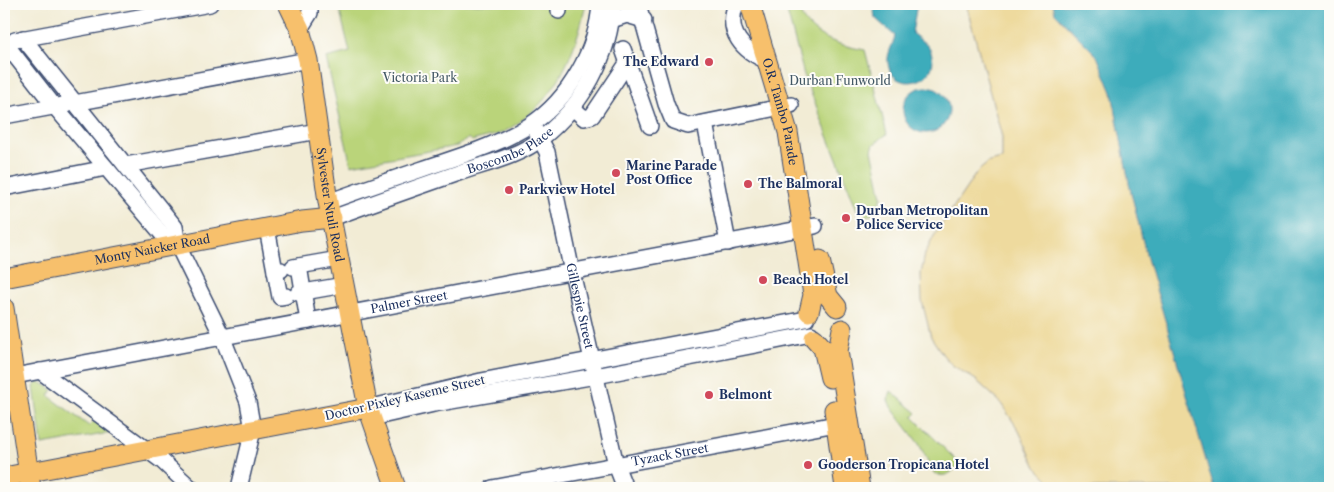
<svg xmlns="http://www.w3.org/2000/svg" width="1334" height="492" viewBox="0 0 1334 492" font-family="'Libre Caslon Text',serif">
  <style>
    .green { fill: #bad47a; stroke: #6a826c }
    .sand { fill: #eeda9e; stroke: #84847e }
    .water { fill: #3dacbb; stroke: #2c6e8c }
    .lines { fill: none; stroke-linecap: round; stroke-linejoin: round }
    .minor-casing { stroke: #3b4b70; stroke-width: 18 }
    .major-casing { stroke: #3b4b70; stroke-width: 21 }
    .minor { stroke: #fff; stroke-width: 15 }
    .major { stroke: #f7c06c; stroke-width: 19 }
    .poi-dot { fill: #d1495b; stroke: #fdfcf7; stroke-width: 2 }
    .labels { text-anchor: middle; stroke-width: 4; stroke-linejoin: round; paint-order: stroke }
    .poi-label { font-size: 12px; font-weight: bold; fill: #1b2f5e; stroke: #fdfcf7; text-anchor: start }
    .park-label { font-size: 12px; fill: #435865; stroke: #fdfcf7 }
    .street-label { font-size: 12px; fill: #1b2f5e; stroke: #fdfcf7 }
  </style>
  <rect width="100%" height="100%" fill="#fdfcf7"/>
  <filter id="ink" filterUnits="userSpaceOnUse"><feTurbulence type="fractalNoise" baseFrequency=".02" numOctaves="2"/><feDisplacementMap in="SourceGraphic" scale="10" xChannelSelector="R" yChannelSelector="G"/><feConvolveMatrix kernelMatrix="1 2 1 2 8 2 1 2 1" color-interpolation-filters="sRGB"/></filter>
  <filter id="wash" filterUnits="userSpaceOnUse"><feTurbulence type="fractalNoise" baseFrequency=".0096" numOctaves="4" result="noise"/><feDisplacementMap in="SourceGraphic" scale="20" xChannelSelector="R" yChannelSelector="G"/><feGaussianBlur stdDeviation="1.12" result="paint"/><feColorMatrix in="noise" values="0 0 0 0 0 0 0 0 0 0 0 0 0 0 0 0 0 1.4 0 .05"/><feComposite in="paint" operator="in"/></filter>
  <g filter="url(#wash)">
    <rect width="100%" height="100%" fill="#f2ecd5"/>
    <g class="green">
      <path d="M338 4H586C574 56 557 100 509 129 499 136 483 137 472 141L469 138 457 146 351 165 326 58 350 52Z"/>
      <path d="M785 4H797C804 35 837 45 865 50L887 134 874 144 872 150 882 197 874 214 860 217 804 75Z"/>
      <polygon points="37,382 40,382 53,390 49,396 89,426 94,421 110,433 42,445 34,387"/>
      <path d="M891 391 917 413 913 417 960 464C952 472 946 479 934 473L919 444 891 407 888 400Z"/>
    </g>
    <polygon class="sand" points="966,4 1053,4 1055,13 1097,56 1112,92 1130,188 1147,258 1214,488 1057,488 1036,467 1018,429 1000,402 976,380 952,365 943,355 931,337 922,301 921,274 925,254 934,236 977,172 989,162 1002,159 1002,137"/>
    <g class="water">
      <path d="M873 4H917L912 33C918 39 928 43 931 52 943 84 890 95 888 62 887 53 893 45 895 36L875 18Z"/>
      <polygon points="1053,4 1330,4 1330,488 1214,488 1147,258 1130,188 1112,92 1097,56 1055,13"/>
      <circle cx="926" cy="110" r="23"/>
    </g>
  </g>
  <g filter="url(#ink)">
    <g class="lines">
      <defs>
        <g id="minor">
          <polyline points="638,4 666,104 673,121 688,126 791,105"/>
          <path d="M736 4C725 32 743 52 768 61"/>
          <polyline points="559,11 559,4"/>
          <polyline points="612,20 627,15 644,20"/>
          <polyline points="300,29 310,13 310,4"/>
          <polyline points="23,38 175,227 178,246 222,336 248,402 253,430 239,488"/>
          <polyline points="15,40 210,4"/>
          <polyline points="5,43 55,107 162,234 178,246"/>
          <polyline points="623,49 650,126"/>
          <polyline points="573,108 584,118 592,116 628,62"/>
          <polyline points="4,116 308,60"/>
          <polyline points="705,123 728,243"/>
          <path id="s1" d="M532 124 547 152 572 272 616 465 625 488"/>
          <polyline points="126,165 318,131"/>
          <polyline points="4,188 106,168"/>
          <path d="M328 202C366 188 405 175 443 162 473 152 503 142 530 125 569 100 597 49 600 4"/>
          <path id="s2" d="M332 218C375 202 418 187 461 172 488 163 520 156 542 138 583 105 610 56 613 4"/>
          <polyline points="267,228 275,271 281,270"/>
          <polyline points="299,266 308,321"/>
          <polyline points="293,267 339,259"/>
          <polyline points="275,271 280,297 286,296"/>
          <polyline points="298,293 344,285"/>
          <polyline points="40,371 162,461 191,488"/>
          <path id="s3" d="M4 378 815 226"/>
          <polyline points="368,408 481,381 806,319"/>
          <polyline points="372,418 434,404 596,376 811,334"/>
          <path id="s4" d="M492 488 847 422"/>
        </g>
        <g id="major">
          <path id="s5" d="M288 4 300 29 308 60 328 202 368 408 396 488"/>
          <path id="s6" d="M750 4 788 132 813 295 809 312"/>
          <polyline points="820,260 828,296 837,307"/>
          <path id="s7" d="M4 278 302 221 332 218"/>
          <polyline points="4,308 31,488"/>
          <polyline points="842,329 838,351 860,488"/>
          <polyline points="814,338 823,348 830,378"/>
          <polyline points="834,410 845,488"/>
          <polyline points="4,477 368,408"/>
        </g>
      </defs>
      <use href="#minor" class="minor-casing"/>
      <use href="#major" class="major-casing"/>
      <use href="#minor" class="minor"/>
      <use href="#major" class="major"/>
    </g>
  </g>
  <g class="poi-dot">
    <circle cx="709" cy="62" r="5"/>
    <circle cx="616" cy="173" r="5"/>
    <circle cx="748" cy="184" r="5"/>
    <circle cx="509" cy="190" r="5"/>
    <circle cx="846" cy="218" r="5"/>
    <circle cx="763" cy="280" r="5"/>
    <circle cx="709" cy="395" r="5"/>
    <circle cx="808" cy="465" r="5"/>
  </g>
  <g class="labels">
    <g class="poi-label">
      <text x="699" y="66" text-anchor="end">The Edward</text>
      <text x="626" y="170">Marine Parade<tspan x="626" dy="14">Post Office</tspan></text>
      <text x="758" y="188">The Balmoral</text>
      <text x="519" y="194">Parkview Hotel</text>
      <text x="856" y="215">Durban Metropolitan<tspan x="856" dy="14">Police Service</tspan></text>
      <text x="773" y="284">Beach Hotel</text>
      <text x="719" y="399">Belmont</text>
      <text x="818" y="469">Gooderson Tropicana Hotel</text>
    </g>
    <g class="park-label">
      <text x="420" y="82">Victoria Park</text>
      <text x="840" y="85">Durban Funworld</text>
    </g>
    <g class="street-label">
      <text dy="4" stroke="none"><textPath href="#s6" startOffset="112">O.R. Tambo Parade</textPath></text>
      <text dy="4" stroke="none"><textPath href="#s2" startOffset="191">Boscombe Place</textPath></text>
      <text dy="4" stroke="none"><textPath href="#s5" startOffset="206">Sylvester Ntuli Road</textPath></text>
      <text dy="4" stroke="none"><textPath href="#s7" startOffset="151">Monty Naicker Road</textPath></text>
      <text dy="4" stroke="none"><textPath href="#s3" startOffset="412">Palmer Street</textPath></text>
      <text dy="4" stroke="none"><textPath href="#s1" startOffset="189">Gillespie Street</textPath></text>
      <text transform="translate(405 398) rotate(-13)" y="4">Doctor Pixley Kaseme Street</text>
      <text dy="4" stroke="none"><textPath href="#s4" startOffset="181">Tyzack Street</textPath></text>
    </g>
  </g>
  <rect width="1334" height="492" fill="none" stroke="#fdfcf7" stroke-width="20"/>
</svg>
